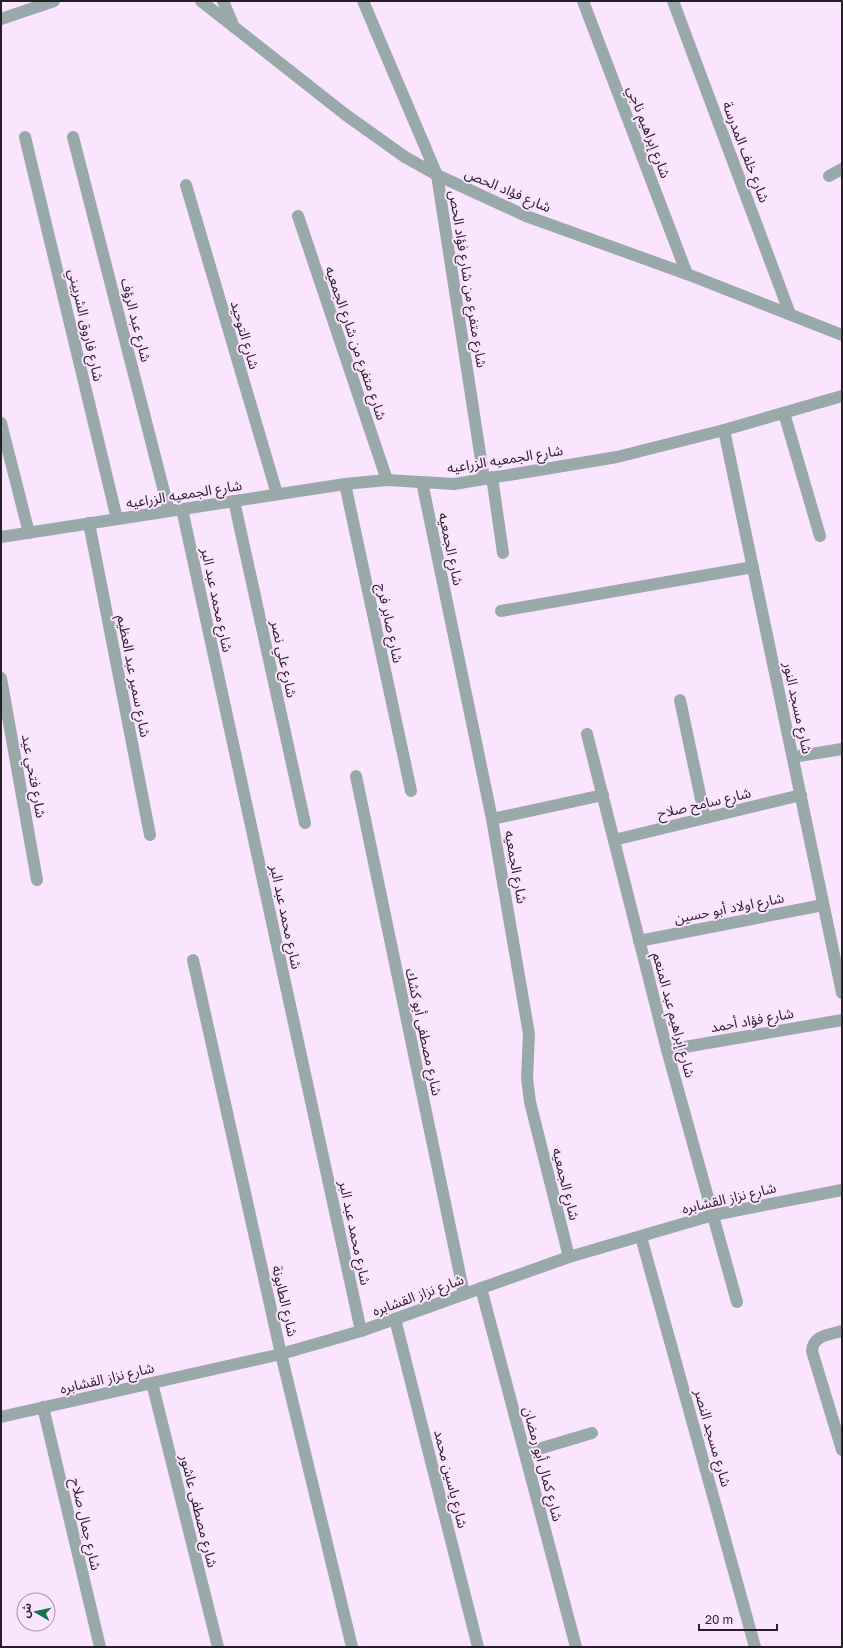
<svg xmlns="http://www.w3.org/2000/svg" width="843" height="1648" viewBox="0 0 843 1648" font-family="'Golos Text','Noto Sans Arabic',sans-serif">
  <style>
    .lines { fill: none; stroke-linecap: round; stroke-linejoin: round }
    .minor { stroke: #99a9a9; stroke-width: 12 }
    .labels { text-anchor: middle; stroke-width: 4; stroke-linejoin: round; paint-order: stroke }
    .street-label { font-size: 14px; fill: #271f28; stroke: #fbe4fd }
  </style>
  <rect width="100%" height="100%" fill="#fbe4fd"/>
  <g class="lines">
    <g class="minor">
      <polyline points="201,1 346,115 405,157 437,175 526,216 687,274 842,335"/>
      <polyline points="223,1 234,27"/>
      <polyline points="363,1 437,175 484,479"/>
      <polyline points="583,1 687,274"/>
      <polyline points="673,1 790,314"/>
      <polyline points="1,19 54,1"/>
      <polyline points="25,137 117,519"/>
      <polyline points="73,137 169,511"/>
      <polyline points="829,176 842,169"/>
      <polyline points="186,185 277,494"/>
      <polyline points="298,216 387,480"/>
      <polyline points="784,413 820,536"/>
      <polyline points="1,423 29,533"/>
      <polyline points="724,430 842,993"/>
      <polyline points="492,477 503,553"/>
      <polyline points="422,482 492,819 529,1034 527,1078 530,1102 569,1257"/>
      <polyline points="345,484 411,791"/>
      <polyline points="234,501 305,823"/>
      <polyline points="182,509 361,1331"/>
      <polyline points="89,523 150,835"/>
      <polyline points="1,537 345,484 387,480 454,484 617,457 724,430 842,396"/>
      <polyline points="501,611 753,567"/>
      <polyline points="1,678 37,880"/>
      <polyline points="680,700 705,818"/>
      <polyline points="587,734 667,1050 737,1302"/>
      <polyline points="793,757 842,749"/>
      <polyline points="356,776 464,1294"/>
      <polyline points="492,819 603,795"/>
      <polyline points="614,840 801,795"/>
      <polyline points="639,941 823,905"/>
      <polyline points="193,960 281,1354 352,1647"/>
      <polyline points="667,1050 842,1020"/>
      <polyline points="641,1237 755,1647"/>
      <polyline points="481,1288 576,1647"/>
      <polyline points="395,1319 478,1647"/>
      <path d="M842 1331C829 1335 813 1335 812 1351L842 1450"/>
      <polyline points="152,1383 218,1647"/>
      <polyline points="43,1407 100,1647"/>
      <polyline points="1,1417 281,1354 361,1331 569,1257 713,1215 842,1190"/>
      <polyline points="525,1453 592,1433"/>
    </g>
  </g>
  <g class="labels">
    <g class="street-label">
      <text transform="translate(649 132) rotate(69)" y="5">شارع إبراهيم ناجي</text>
      <text transform="translate(746 152) rotate(69)" y="5">شارع خلف المدرسة</text>
      <text transform="translate(508 190) rotate(23)" y="5">شارع فؤاد الحص</text>
      <text transform="translate(468 279) rotate(81)" y="5">شارع متفرع من شارع فؤاد الحص</text>
      <text transform="translate(136 320) rotate(76)" y="5">شارع عبد الرؤف</text>
      <text transform="translate(86 325) rotate(77)" y="5">شارع فاروق الشربيني</text>
      <text transform="translate(245 335) rotate(74)" y="5">شارع التوحيد</text>
      <text transform="translate(356 343) rotate(71)" y="5">شارع متفرع من شارع الجمعيه</text>
      <text transform="translate(505 459) rotate(-9)" y="5">شارع الجمعيه الزراعيه</text>
      <text transform="translate(184 494) rotate(-9)" y="5">شارع الجمعيه الزراعيه</text>
      <text transform="translate(451 549) rotate(78)" y="5">شارع الجمعيه</text>
      <text transform="translate(217 600) rotate(78)" y="5">شارع محمد عبد البر</text>
      <text transform="translate(390 623) rotate(78)" y="5">شارع صابر فرج</text>
      <text transform="translate(284 659) rotate(78)" y="5">شارع علي نصر</text>
      <text transform="translate(134 676) rotate(79)" y="5">شارع سمير عبد العظيم</text>
      <text transform="translate(798 708) rotate(78)" y="5">شارع مسجد النور</text>
      <text transform="translate(34 776) rotate(80)" y="5">شارع فتحي عيد</text>
      <text transform="translate(704 803) rotate(-13)" y="5">شارع سامح صلاح</text>
      <text transform="translate(516 867) rotate(80)" y="5">شارع الجمعيه</text>
      <text transform="translate(729 908) rotate(-11)" y="5">شارع اولاد أبو حسين</text>
      <text transform="translate(286 917) rotate(78)" y="5">شارع محمد عبد البر</text>
      <text transform="translate(674 1015) rotate(75)" y="5">شارع إبراهيم عبد المنعم</text>
      <text transform="translate(752 1020) rotate(-10)" y="5">شارع فؤاد أحمد</text>
      <text transform="translate(424 1032) rotate(78)" y="5">شارع مصطفى أبو كشك</text>
      <text transform="translate(566 1184) rotate(76)" y="5">شارع الجمعيه</text>
      <text transform="translate(729 1198) rotate(-13)" y="5">شارع نزاز القشابره</text>
      <text transform="translate(355 1233) rotate(78)" y="5">شارع محمد عبد البر</text>
      <text transform="translate(418 1295) rotate(-20)" y="5">شارع نزاز القشابره</text>
      <text transform="translate(285 1301) rotate(77)" y="5">شارع الطابونة</text>
      <text transform="translate(107 1378) rotate(-13)" y="5">شارع نزاز القشابره</text>
      <text transform="translate(713 1438) rotate(74)" y="5">شارع مسجد النصر</text>
      <text transform="translate(543 1464) rotate(75)" y="5">شارع كمال أبو رمضان</text>
      <text transform="translate(451 1479) rotate(76)" y="5">شارع ياسين محمد</text>
      <text transform="translate(199 1511) rotate(76)" y="5">شارع مصطفى عاشور</text>
      <text transform="translate(86 1524) rotate(77)" y="5">شارع جمال صلاح</text>
    </g>
  </g>
  <rect width="843" height="1648" fill="none" stroke="#271f28" stroke-width="4"/>
  <g transform="translate(36 1612) rotate(279)"><circle r="19" fill="#fbe4fd" stroke="#a695a8"/>
  <path d="M0-3L7 15L0 10L-7 15Z" fill="#14754b"/>
  <text y="-6" font-size="11" font-weight="bold" text-anchor="middle" fill="#271f28">ش</text>
  </g>
  <path d="M699 1624v6h78v-6" fill="none" stroke="#271f28" stroke-width="2"/>
  <text x="705" y="1624" font-size="12" fill="#271f28" stroke="#fbe4fd" stroke-width="3" paint-order="stroke">20 m</text>
</svg>
